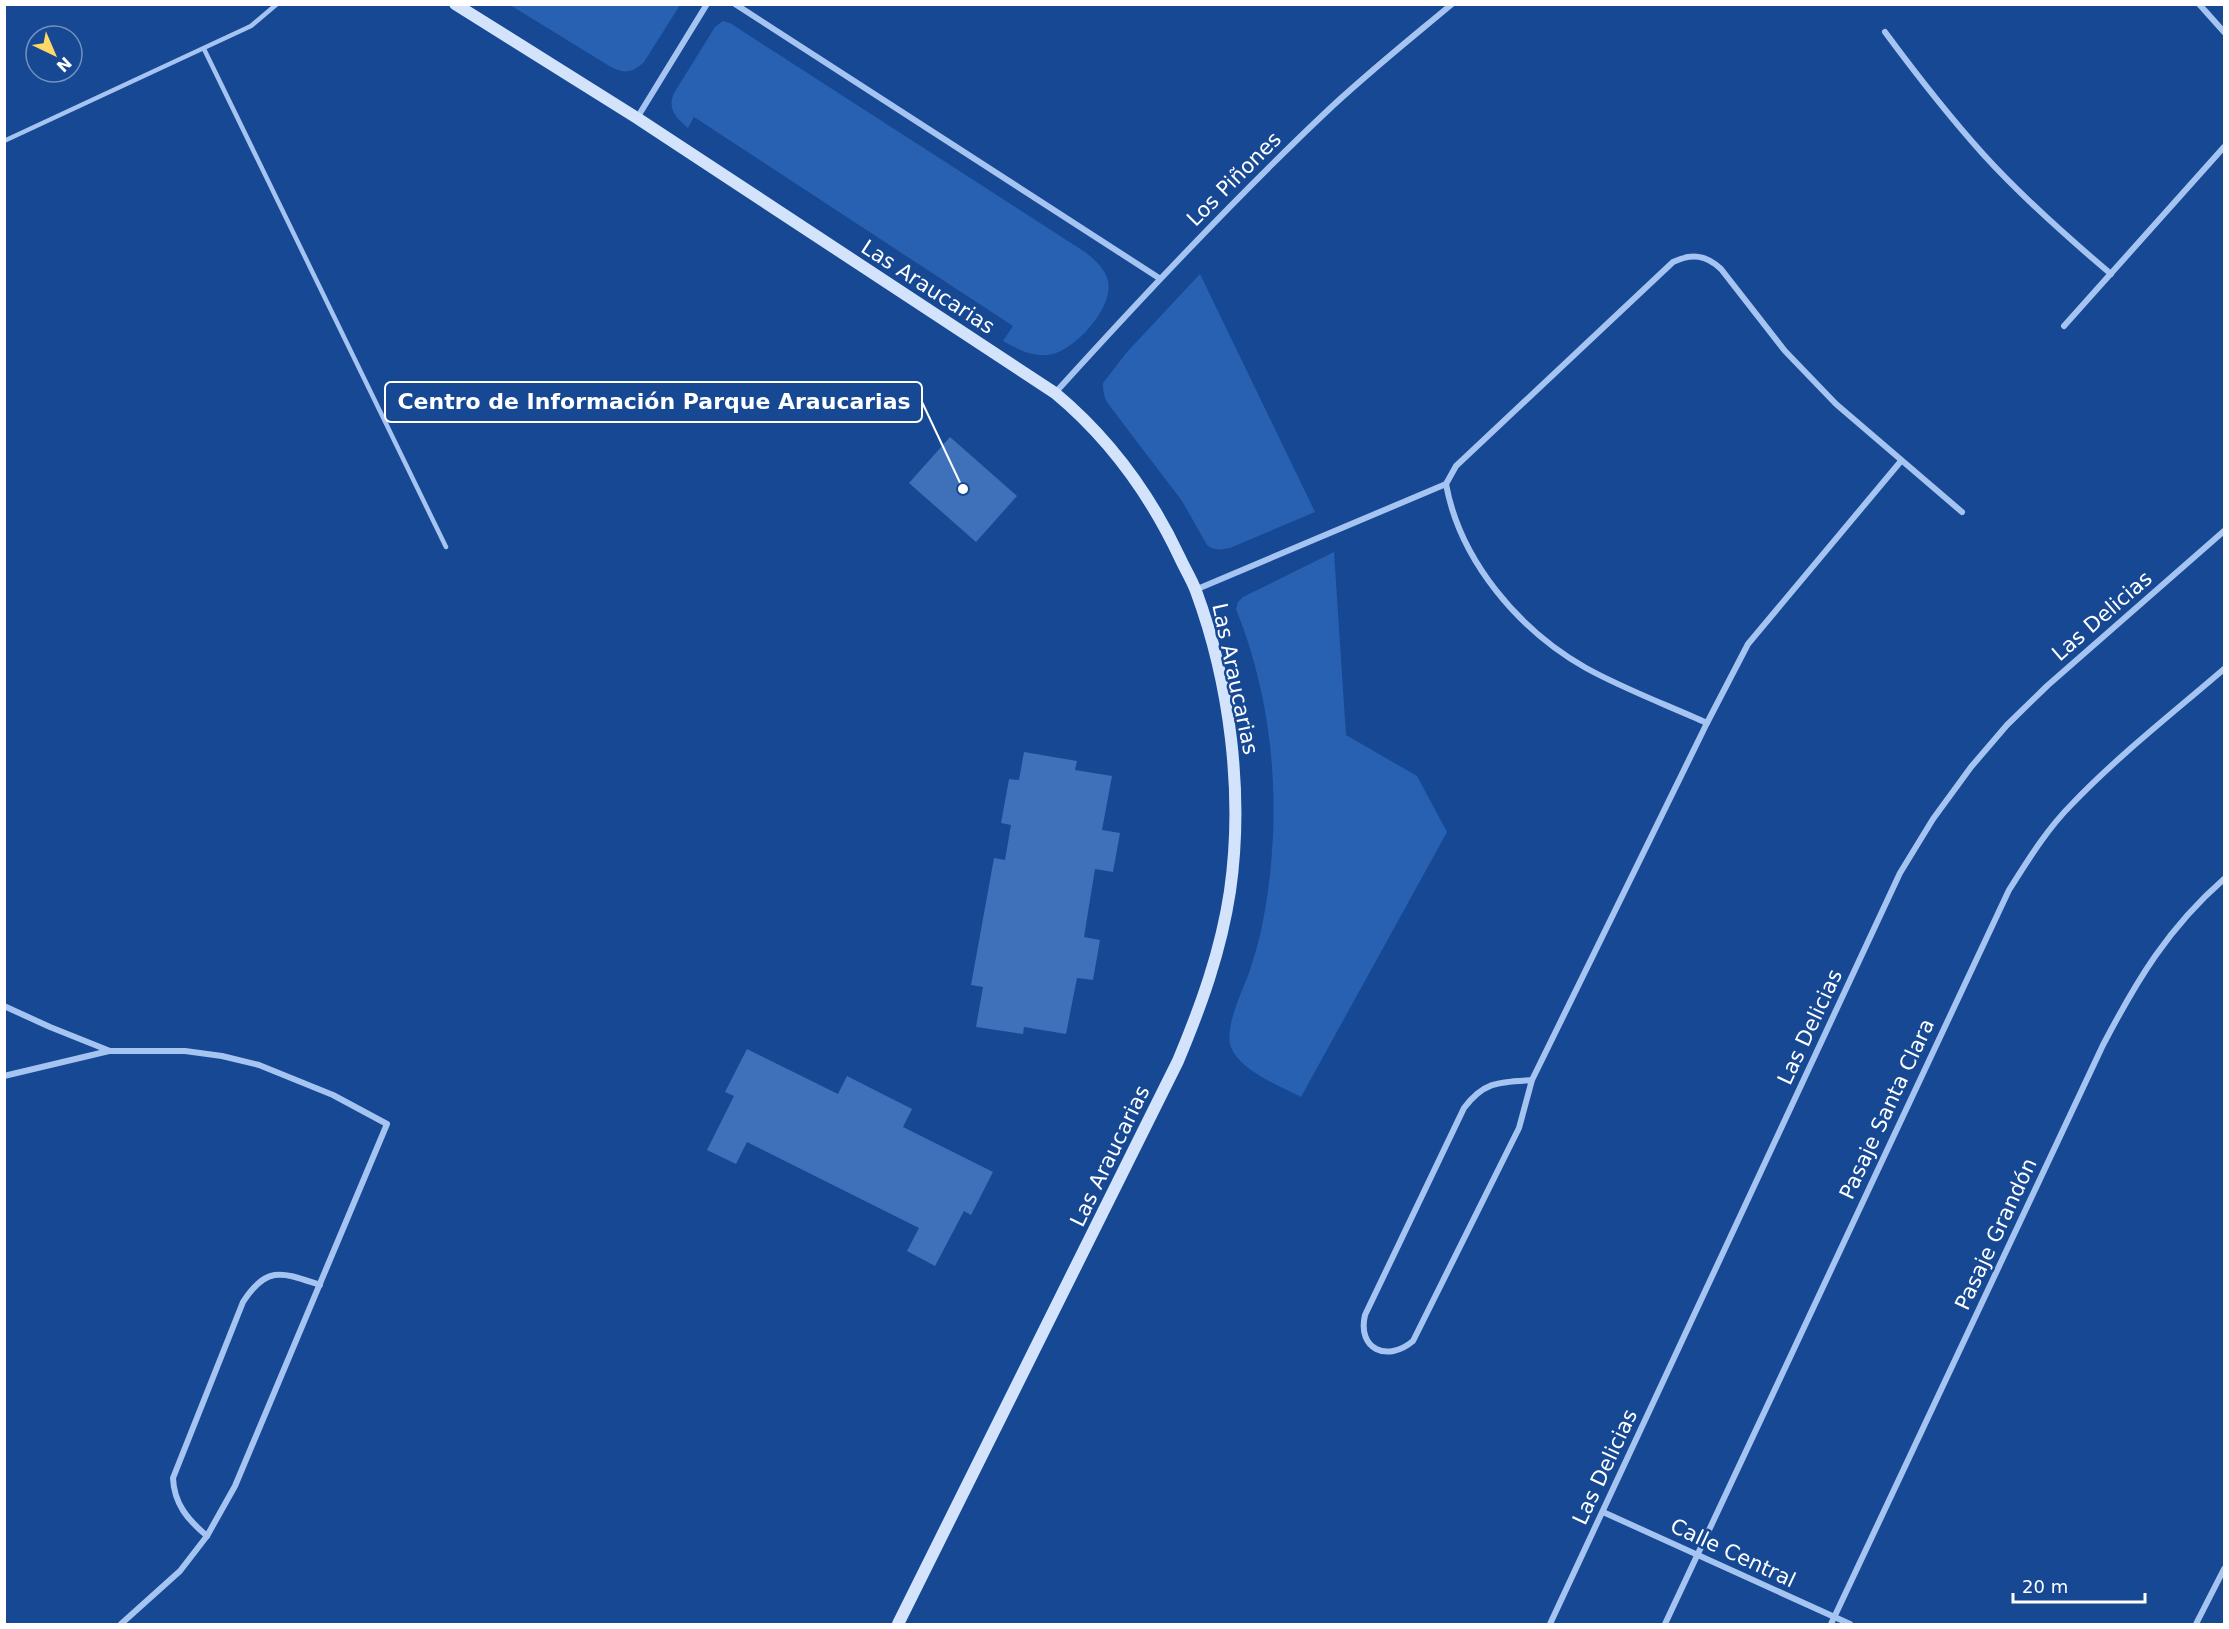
<svg xmlns="http://www.w3.org/2000/svg" width="2229" height="1629" viewBox="0 0 2229 1629" font-family="'DejaVu Sans',sans-serif">
  <style>
    .green { fill: #2861b1 }
    .building { fill: #3e71ba }
    .lines { fill: none; stroke-linecap: round; stroke-linejoin: round }
    .lane { stroke: #a5c4f1; stroke-width: 4.5 }
    .street { stroke: #a5c4f1; stroke-width: 6 }
    .secondary { stroke: #d3e3fb; stroke-width: 12 }
    .labels { text-anchor: middle; stroke-width: 5; stroke-linejoin: round; paint-order: stroke }
    .street-label { font-size: 21px; fill: #fff; stroke: #164893 }
    .leader { fill: none; stroke: #fff; stroke-width: 2 }
    .callout-dot { fill: #fff; stroke: #164893; stroke-width: 2 }
    .callout { fill: #164893; stroke: #fff; stroke-width: 2 }
    .callout-label { font-size: 22px; text-anchor: middle; font-weight: bold; fill: #fff }
  </style>
  <rect width="100%" height="100%" fill="#164893"/>
  <g class="green">
    <path d="M510 5H680L644 62C632 73 625 74 611 67Z"/>
    <path d="M723 21 730 23 1085 252C1095 260 1105 268 1108 281 1114 308 1073 353 1047 355 1031 356 1017 349 1003 341L1013 326 694 117 688 128C676 118 667 109 674 93L715 27Z"/>
    <path d="M1200 274 1315 512 1230 548C1221 550 1214 551 1207 545L1182 501 1109 405C1104 398 1103 392 1103 383L1127 352Z"/>
    <path d="M1334 552 1346 735 1417 776 1447 832 1301 1097C1280 1086 1236 1069 1230 1044 1226 1023 1243 990 1250 970 1254 957 1258 944 1261 931 1283 825 1277 710 1236 609L1238 602 1243 597Z"/>
  </g>
  <g class="building">
    <polygon points="950,437 1017,496 976,542 909,483"/>
    <polygon points="1024,752 1077,761 1075,770 1112,776 1102,830 1120,833 1113,872 1095,869 1084,937 1100,940 1093,980 1077,978 1066,1034 1024,1027 1023,1034 976,1027 983,987 971,985 994,858 1005,860 1011,825 1001,823 1009,779 1019,780"/>
    <polygon points="747,1049 838,1094 847,1076 912,1109 903,1127 993,1172 971,1215 964,1211 935,1266 907,1251 919,1228 747,1142 736,1164 707,1150 734,1096 725,1092"/>
  </g>
  <g class="lines">
    <g class="lane">
      <polyline points="204,49 446,547"/>
      <polyline points="4,141 251,26 277,4"/>
    </g>
    <g class="street">
      <polyline points="735,4 1159,278"/>
      <polyline points="2199,4 2224,32"/>
      <path d="M1885 32C1916 74 1948 115 1983 154 2022 197 2066 236 2111 274"/>
      <polyline points="637,118 707,4"/>
      <polyline points="2064,326 2224,147"/>
      <path d="M1055 393C1142 297 1230 203 1324 114 1365 75 1409 40 1452 4"/>
      <path d="M1446 484C1460 561 1519 630 1586 668 1624 689 1667 705 1707 723"/>
      <path d="M1195 590 1446 484 1456 466 1673 262C1692 253 1706 255 1721 269L1785 351 1836 404 1962 512"/>
      <polyline points="4,1006 50,1027 110,1051 185,1051 222,1056 259,1065 333,1095 387,1124 235,1486 207,1536 180,1571 121,1624"/>
      <polyline points="4,1076 109,1051"/>
      <path d="M1532 1080C1500 1082 1484 1081 1464 1108L1365 1315C1357 1349 1387 1363 1413 1341L1519 1128 1532 1080 1707 723 1748 644 1901 461"/>
      <polyline points="1603,1512 1850,1624"/>
      <path d="M207 1536C188 1520 174 1504 173 1478L243 1302C267 1264 284 1273 320 1285"/>
      <polyline points="1550,1624 1900,873 1933,819 1971,767 2007,725 2047,686 2224,531"/>
      <path d="M1665 1624 2009 890C2028 860 2047 829 2072 804 2119 755 2173 713 2224 669"/>
      <path d="M1831 1624 2103 1045C2137 980 2168 928 2224 879"/>
      <polyline points="2196,1624 2224,1569"/>
    </g>
    <path class="secondary" d="M455 4 637 118 1055 393C1109 438 1150 494 1180 558 1185 569 1192 580 1196 591 1230 683 1244 794 1230 891 1221 951 1201 1006 1178 1061L898 1624"/>
  </g>
  <g class="labels">
    <g class="street-label">
      <text transform="translate(1234 179) rotate(-45)" y="7">Los Piñones</text>
      <text transform="translate(928 287) rotate(33)" y="7">Las Araucarias</text>
      <text transform="translate(2102 616) rotate(-41)" y="7">Las Delicias</text>
      <text transform="translate(1235 679) rotate(78)" y="7">Las Araucarias</text>
      <text transform="translate(1810 1027) rotate(-65)" y="7">Las Delicias</text>
      <text transform="translate(1887 1109) rotate(-65)" y="7">Pasaje Santa Clara</text>
      <text transform="translate(1110 1156) rotate(-64)" y="7">Las Araucarias</text>
      <text transform="translate(1996 1234) rotate(-65)" y="7">Pasaje Grandón</text>
      <text transform="translate(1605 1467) rotate(-65)" y="7">Las Delicias</text>
      <text transform="translate(1733 1553) rotate(25)" y="7">Calle Central</text>
    </g>
  </g>
  <path class="leader" d="M963 489L922 402"/>
  <circle class="callout-dot" cx="963" cy="489" r="6"/>
  <rect class="callout" x="385" y="382" width="537" height="40" rx="6"/>
  <g class="callout-label">
    <text x="654" y="409">Centro de Información Parque Araucarias</text>
  </g>
  <rect width="2229" height="1629" fill="none" stroke="#ffffff" stroke-width="12"/>
  <g transform="translate(54 54) rotate(136)"><circle r="28" fill="#164893" stroke="#7391be" stroke-width="1.5"/>
  <path d="M0-4.5L10 22L0 15L-10 22Z" fill="#ffd865"/>
  <text y="-9" font-size="16" font-weight="bold" text-anchor="middle" fill="#ffffff">N</text>
  </g>
  <path d="M2013 1593v9h132v-9" fill="none" stroke="#ffffff" stroke-width="3"/>
  <text x="2022" y="1593" font-size="18" fill="#ffffff" stroke="#164893" stroke-width="4.5" paint-order="stroke">20 m</text>
</svg>
